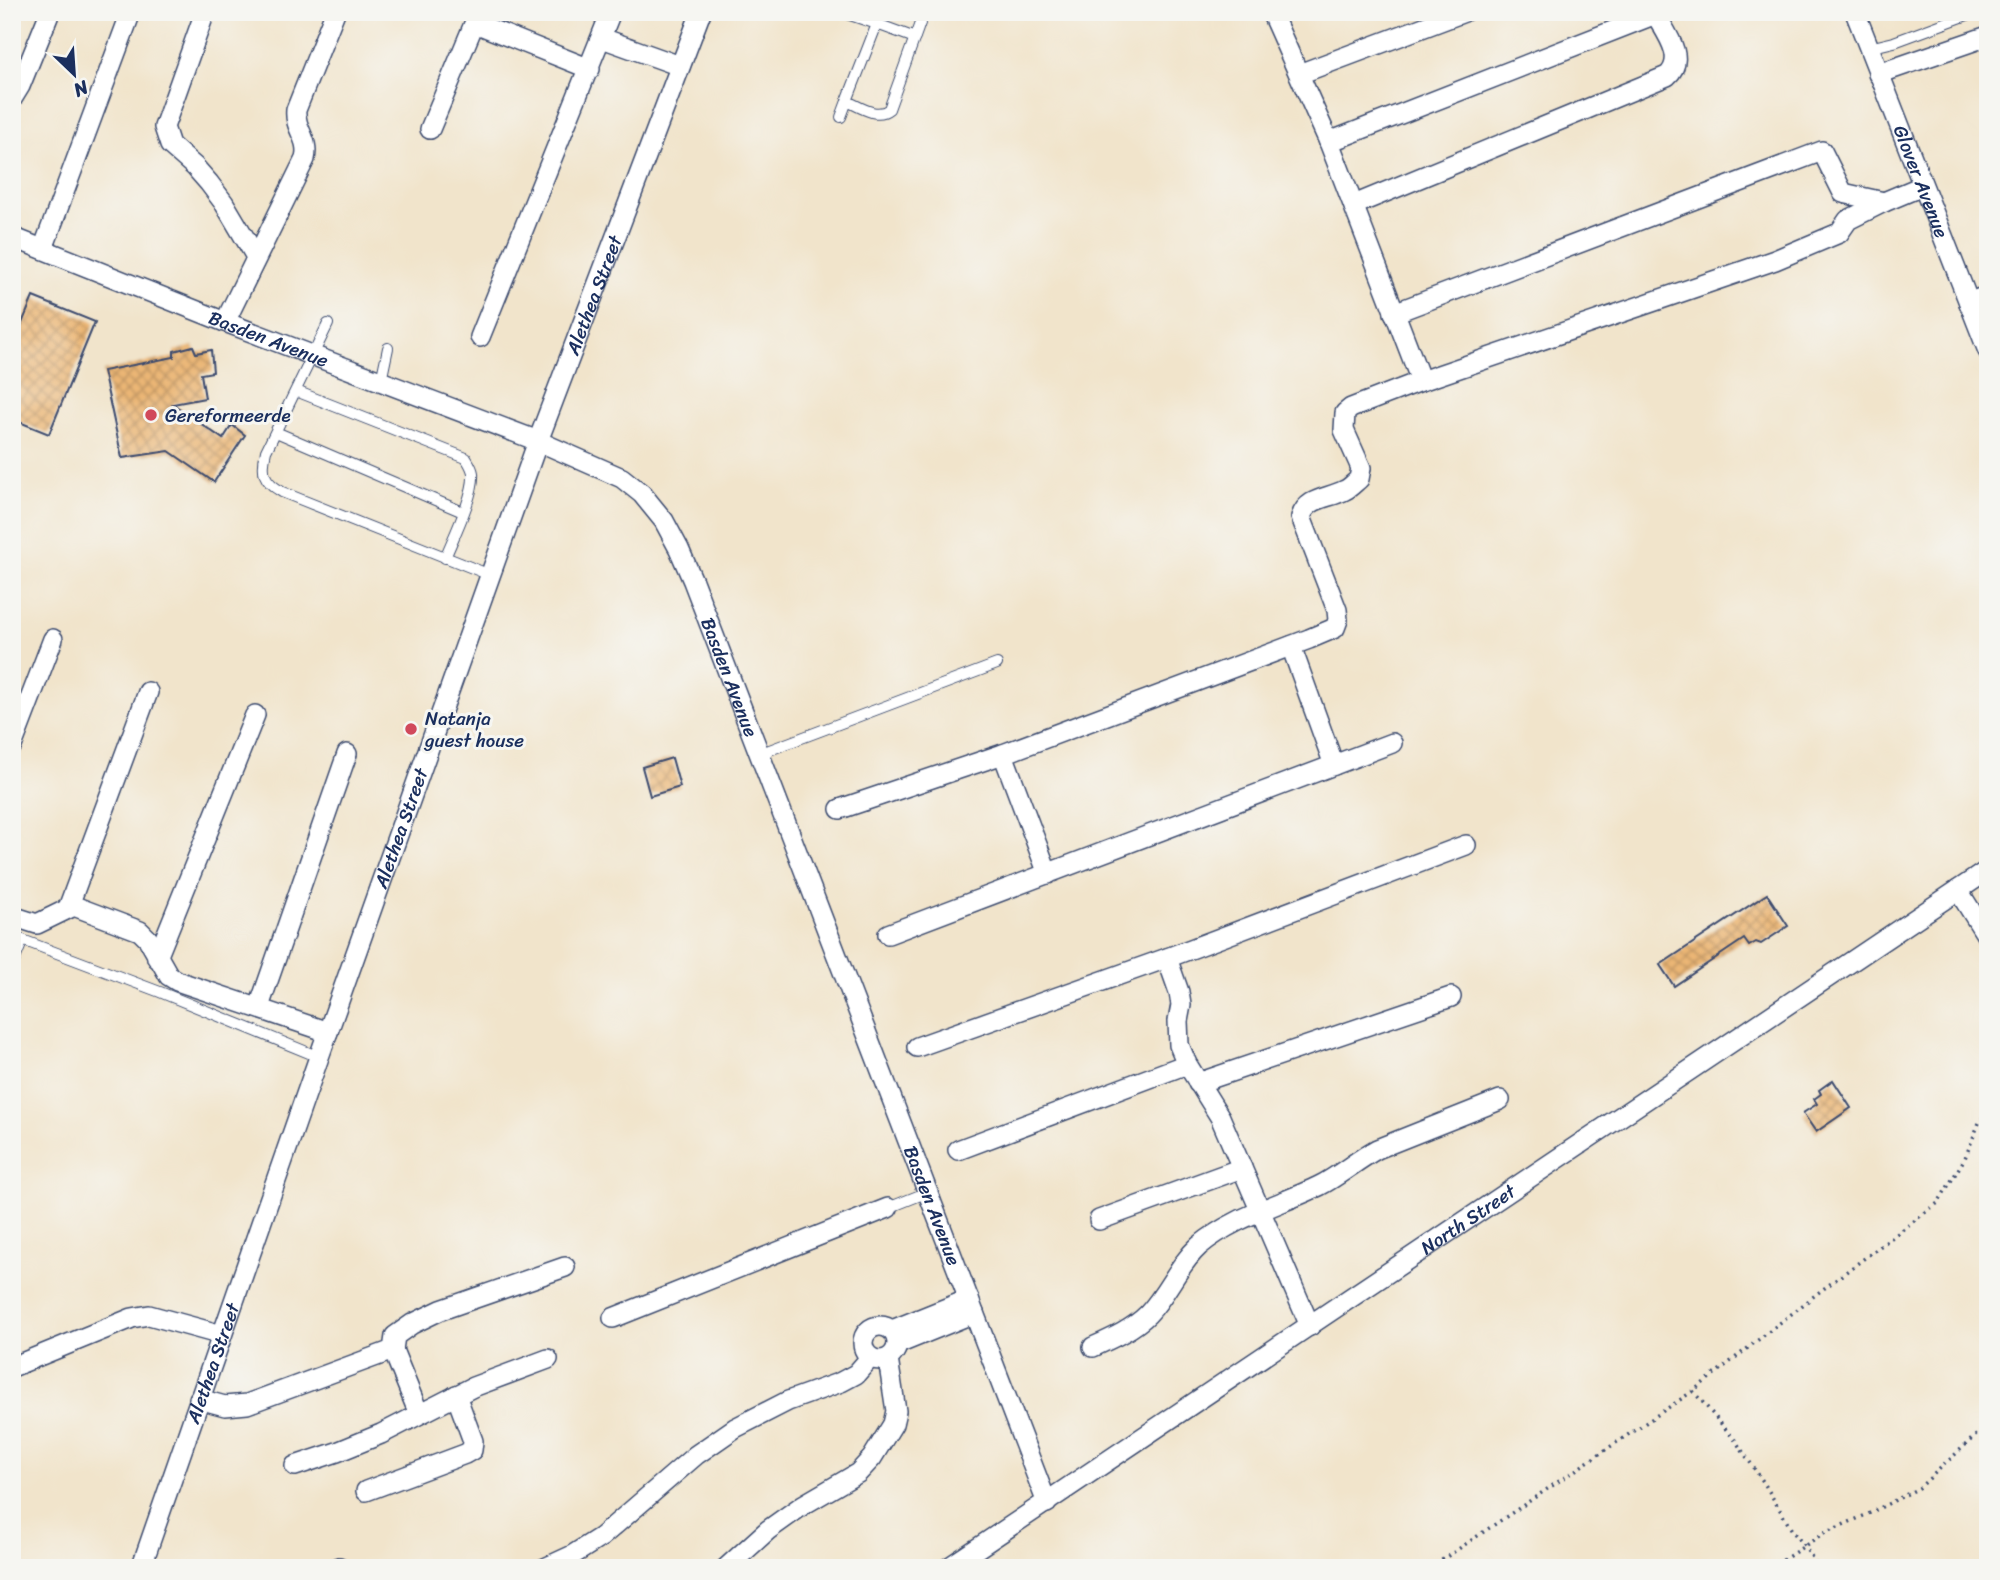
<svg xmlns="http://www.w3.org/2000/svg" width="2000" height="1580" viewBox="0 0 2000 1580" font-family="Sriracha,sans-serif">
  <style>
    .building { fill: url(#building-cross-hatch) }
    .lines { fill: none; stroke-linecap: round; stroke-linejoin: round }
    .lane-casing { stroke: #3b4a6e; stroke-width: 12 }
    .street-casing { stroke: #3b4a6e; stroke-width: 22 }
    .path { stroke: #3b4a6e; stroke-width: 3.5; stroke-dasharray: 2 5; stroke-linecap: butt }
    .lane { stroke: #fff; stroke-width: 10 }
    .street { stroke: #fff; stroke-width: 19 }
    .poi-dot { fill: #d1495b; stroke: #f6f6f2; stroke-width: 2.5 }
    .labels { text-anchor: middle; stroke-width: 6; stroke-linejoin: round; paint-order: stroke }
    .street-label { font-size: 19px; fill: #1b2f5e; stroke: #f6f6f2 }
    .poi-label { font-size: 19px; fill: #1b2f5e; stroke: #f6f6f2; text-anchor: start }
  </style>
  <defs>
    <pattern id="building-cross-hatch" width="8" height="8" patternUnits="userSpaceOnUse" patternTransform="scale(1.75)"><rect width="8" height="8" fill="#ebb675"/><path d="M0 0l8 8M0 8l8-8" fill="none" stroke="#be9463"/></pattern>
  </defs>
  <rect width="100%" height="100%" fill="#f6f6f2"/>
  <filter id="ink" filterUnits="userSpaceOnUse"><feTurbulence type="fractalNoise" baseFrequency=".0143" numOctaves="2"/><feDisplacementMap in="SourceGraphic" scale="14" xChannelSelector="R" yChannelSelector="G"/><feConvolveMatrix kernelMatrix="1 2 1 2 8 2 1 2 1" color-interpolation-filters="sRGB"/></filter>
  <filter id="wash" filterUnits="userSpaceOnUse"><feTurbulence type="fractalNoise" baseFrequency=".00686" numOctaves="4" result="noise"/><feDisplacementMap in="SourceGraphic" scale="28" xChannelSelector="R" yChannelSelector="G"/><feGaussianBlur stdDeviation="1.57" result="paint"/><feColorMatrix in="noise" values="0 0 0 0 0 0 0 0 0 0 0 0 0 0 0 0 0 1.4 0 .05"/><feComposite in="paint" operator="in"/></filter>
  <g filter="url(#wash)">
    <rect width="100%" height="100%" fill="#f1e4cb"/>
    <g id="blocks">
      <g class="building">
        <polygon points="33,297 95,322 49,434 12,419 12,347"/>
        <polygon points="193,346 196,353 211,350 213,372 201,374 205,398 173,404 223,439 232,425 245,435 214,482 169,451 122,458 103,371 174,357 174,351"/>
        <polygon points="672,758 680,787 650,796 642,767"/>
        <polygon points="1767,894 1788,926 1761,944 1756,942 1749,946 1744,939 1674,986 1660,965"/>
        <polygon points="1833,1080 1851,1108 1816,1132 1803,1113 1817,1104 1814,1099 1821,1094 1819,1090"/>
      </g>
    </g>
  </g>
  <g filter="url(#ink)">
    <use href="#blocks" fill-opacity="0" stroke="#3b4a6e" stroke-width="2"/>
    <g class="lines">
      <defs>
        <g id="lane">
          <polyline points="841,12 877,24 847,101"/>
          <polyline points="877,24 915,38"/>
          <polyline points="1869,48 1894,42 1975,12"/>
          <path d="M841 117 847 101C860 107 877 119 889 109L924 12"/>
          <path d="M328 324 266 451C261 472 263 481 282 492L490 575"/>
          <polyline points="381,381 388,348"/>
          <path d="M296 391 466 458C469 463 472 467 473 473 475 494 453 538 445 558"/>
          <polyline points="276,432 463,512"/>
          <polyline points="759,754 997,664"/>
          <polyline points="12,936 160,992 319,1057"/>
          <polyline points="12,966 23,940"/>
          <polyline points="888,1208 928,1192"/>
        </g>
        <g id="street">
          <polyline points="205,12 164,127 170,145 195,167 209,183 224,203 256,257"/>
          <polyline points="1271,12 1329,142 1421,381"/>
          <path id="s1" d="M1855 12 1988 351"/>
          <polyline points="475,23 590,69"/>
          <polyline points="602,38 680,66"/>
          <polyline points="1299,74 1464,12"/>
          <polyline points="1878,74 1988,36"/>
          <polyline points="12,99 20,86 50,12"/>
          <polyline points="430,129 479,12"/>
          <polyline points="1329,142 1661,12"/>
          <path d="M1354 205 1667 76C1687 59 1666 33 1656 15"/>
          <path id="s2" d="M12 237 225 322 538 441 622 478 642 494 664 521 679 549 693 581 1047 1503"/>
          <polyline points="43,249 131,12"/>
          <polyline points="1969,303 1988,295"/>
          <polyline points="1394,313 1822,151 1843,193 1884,202"/>
          <path d="M225 322 305 159C310 138 294 130 296 110L335 12"/>
          <polyline points="480,337 611,12"/>
          <polyline points="1291,646 1334,765"/>
          <polyline points="12,746 53,639"/>
          <polyline points="1003,754 1048,874"/>
          <path d="M840 809 1003 754 1309 639 1335 628 1338 620 1337 610 1301 517C1307 497 1328 499 1345 490 1350 488 1354 483 1359 479L1361 468 1344 430 1345 413 1351 408 1421 381 1775 260 1839 233 1848 220 1884 202 1922 186"/>
          <polyline points="1958,890 1988,938"/>
          <polyline points="68,908 148,692"/>
          <polyline points="12,916 37,924 74,906 140,931 148,939 169,976 177,981 328,1032"/>
          <polyline points="888,934 1392,743"/>
          <polyline points="157,958 255,715"/>
          <polyline points="1167,958 1179,992 1181,1005 1178,1021 1179,1045 1187,1064 1220,1117 1310,1326"/>
          <polyline points="259,1007 347,754"/>
          <polyline points="917,1047 1167,958 1466,845"/>
          <polyline points="1198,1083 1451,997"/>
          <polyline points="958,1150 1187,1064"/>
          <polyline points="1099,1220 1242,1168"/>
          <polyline points="613,1318 888,1208"/>
          <circle cx="880" cy="1343" r="17"/>
          <polyline points="892,1330 969,1299"/>
          <polyline points="898,1344 974,1313"/>
          <path d="M1093 1347C1113 1338 1133 1329 1148 1314 1168 1293 1178 1265 1199 1246 1233 1217 1280 1205 1319 1186 1339 1176 1357 1160 1377 1149L1500 1100"/>
          <polyline points="393,1350 419,1414"/>
          <polyline points="12,1367 132,1318 149,1315 222,1335"/>
          <polyline points="199,1399 225,1406 247,1404 393,1350 395,1336 412,1324 441,1310 565,1267"/>
          <polyline points="295,1466 337,1452 381,1434 473,1387 548,1359"/>
          <polyline points="366,1491 465,1454 472,1450 473,1441 456,1395"/>
          <path id="s3" d="M141 1568 319 1057 538 441 701 12"/>
          <polyline points="338,1568 339,1567"/>
          <polyline points="545,1568 571,1556 601,1537 696,1455 735,1428 788,1401 841,1382 856,1374 870,1358"/>
          <polyline points="726,1568 768,1530 803,1505 858,1473 872,1458 893,1424 896,1411 888,1359"/>
          <path id="s4" d="M948 1568 1988 870"/>
        </g>
      </defs>
      <use href="#lane" class="lane-casing"/>
      <use href="#street" class="street-casing"/>
      <g class="path">
        <polyline points="1693,1391 1735,1440 1764,1483 1793,1532 1804,1545 1819,1568"/>
        <polyline points="1430,1568 1693,1391 1818,1293 1938,1203 1965,1158 1979,1123 1988,1111"/>
        <polyline points="1771,1568 1824,1533 1868,1514 1919,1488 1988,1424"/>
      </g>
      <use href="#lane" class="lane"/>
      <use href="#street" class="street"/>
    </g>
  </g>
  <g class="poi-dot">
    <circle cx="151" cy="415" r="7"/>
    <circle cx="411" cy="729" r="7"/>
  </g>
  <g class="labels">
    <g class="street-label">
      <text dy="7" stroke="none"><textPath href="#s1" startOffset="182">Glover Avenue</textPath></text>
      <text dy="7" stroke="none"><textPath href="#s3" startOffset="1351">Alethea Street</textPath></text>
      <text dy="7" stroke="none"><textPath href="#s2" startOffset="276">Basden Avenue</textPath></text>
      <text dy="7" stroke="none"><textPath href="#s2" startOffset="886">Basden Avenue</textPath></text>
      <text dy="7" stroke="none"><textPath href="#s3" startOffset="784">Alethea Street</textPath></text>
      <text dy="7" stroke="none"><textPath href="#s2" startOffset="1452">Basden Avenue</textPath></text>
      <text dy="7" stroke="none"><textPath href="#s4" startOffset="626">North Street</textPath></text>
      <text dy="7" stroke="none"><textPath href="#s3" startOffset="217">Alethea Street</textPath></text>
    </g>
    <g class="poi-label">
      <text x="165" y="422">Gereformeerde</text>
      <text x="425" y="725">Natanja<tspan x="425" dy="22">guest house</tspan></text>
    </g>
  </g>
  <rect width="2000" height="1580" fill="none" stroke="#f6f6f2" stroke-width="42"/>
  <g transform="translate(74 74) rotate(155)" stroke="#f6f6f2" stroke-width="5" paint-order="stroke">
  <path d="M0-5L12 26L0 18L-12 26Z" fill="#1b2f5e"/>
  <text y="-10" font-size="19" font-weight="bold" text-anchor="middle" fill="#1b2f5e">N</text>
  </g>
</svg>
